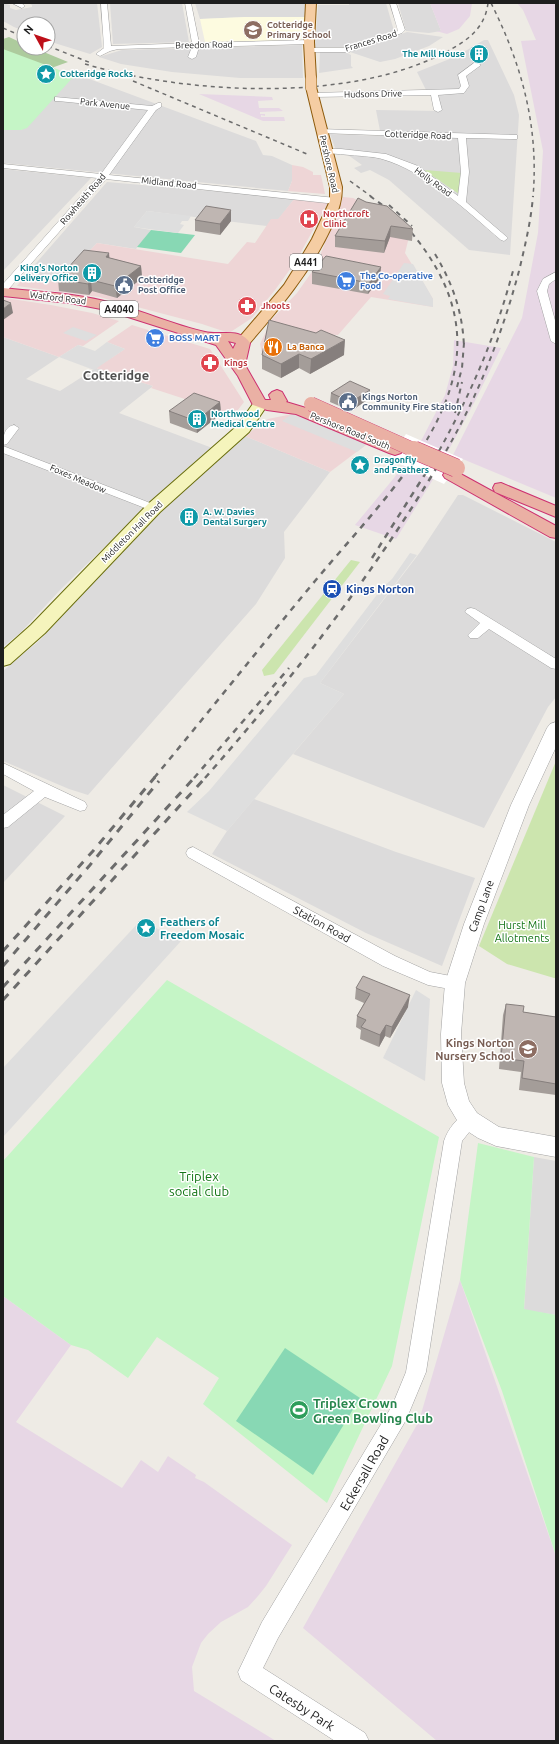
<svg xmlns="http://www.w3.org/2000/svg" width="559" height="1744" viewBox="0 0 559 1744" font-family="Ubuntu,sans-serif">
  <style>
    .residential { fill: #dcdbdb }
    .commercial { fill: #eed5d6 }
    .industrial { fill: #e7d7e5 }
    .education { fill: #fdfbe0 }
    .grass { fill: #cce5ae }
    .forest { fill: #adcb9d }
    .park { fill: #c5f5c6 }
    .pitch { fill: #88d8b4 }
    .parking { fill: #dedede }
    .pier { fill: #fff }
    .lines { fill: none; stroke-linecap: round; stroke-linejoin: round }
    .minor-casing { stroke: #a2a2a2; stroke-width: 1 }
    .tertiary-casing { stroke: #a2a2a2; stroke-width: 1 }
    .secondary-casing { stroke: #696d0d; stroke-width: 2 }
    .primary-casing { stroke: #8d5a0b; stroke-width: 2 }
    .trunk-casing { stroke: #cd3170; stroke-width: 2 }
    .minor { fill: #fff; fill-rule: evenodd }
    .tertiary { fill: #fff; fill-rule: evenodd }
    .secondary { fill: #f5f4bc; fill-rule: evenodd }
    .primary { fill: #f5cda3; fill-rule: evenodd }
    .trunk { fill: #eab0a4; fill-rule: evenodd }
    .rail-far3 { stroke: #6c6c6c; stroke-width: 1.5; stroke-dasharray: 4 4; stroke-linecap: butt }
    .rail-far2 { stroke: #6c6c6c; stroke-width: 2; stroke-dasharray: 5 5; stroke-linecap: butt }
    .rail-far1 { stroke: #6c6c6c; stroke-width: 2.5; stroke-dasharray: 6 6; stroke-linecap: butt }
    .rail { stroke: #6c6c6c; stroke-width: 3; stroke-dasharray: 8 8; stroke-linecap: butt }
    .primary-bridge-casing { stroke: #8d5a0b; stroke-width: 12; stroke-linecap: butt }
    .trunk-bridge-far1-casing { stroke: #cd3170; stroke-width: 15; stroke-linecap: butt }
    .trunk-bridge-casing { stroke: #cd3170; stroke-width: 19; stroke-linecap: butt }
    .primary-bridge { stroke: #f5cda3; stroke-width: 11 }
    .trunk-bridge-far1 { stroke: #eab0a4; stroke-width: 14 }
    .trunk-bridge { stroke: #eab0a4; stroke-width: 18 }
    .wall { fill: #a49d99 }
    .shaded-wall { fill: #867f7d }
    .building { fill: #bfb6b2; stroke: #867f7d }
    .labels { text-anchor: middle; stroke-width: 3; stroke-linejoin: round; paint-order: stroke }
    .far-education-label { font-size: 9px; font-weight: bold; fill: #785e54; stroke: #fff; text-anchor: start }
    .far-street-label { font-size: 9px; fill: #1e1e1e; stroke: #fff }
    .far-culture-label { font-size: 9px; font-weight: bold; fill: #0d838f; stroke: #fff; text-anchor: start }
    .far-health-label { font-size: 9px; font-weight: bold; fill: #be3a42; stroke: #fff; text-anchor: start }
    .far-shop-label { font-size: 9px; font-weight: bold; fill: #366cbe; stroke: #fff; text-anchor: start }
    .far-service-label { font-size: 9px; font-weight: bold; fill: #4e5e75; stroke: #fff; text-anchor: start }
    .far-food-label { font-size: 9px; font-weight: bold; fill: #c56008; stroke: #fff; text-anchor: start }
    .shield { fill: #fff; stroke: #626262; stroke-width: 1 }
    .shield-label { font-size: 10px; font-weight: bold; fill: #1e1e1e }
    .transit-label { font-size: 11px; font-weight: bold; fill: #164399; stroke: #fff; text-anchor: start }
    .street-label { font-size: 11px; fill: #1e1e1e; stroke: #fff }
    .culture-label { font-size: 11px; font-weight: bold; fill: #0d838f; stroke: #fff; text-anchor: start }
    .park-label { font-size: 11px; fill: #137516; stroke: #fff }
    .education-label { font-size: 11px; font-weight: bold; fill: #785e54; stroke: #fff; text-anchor: end }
    .far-district-label { font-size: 13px; font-weight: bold; fill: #515151; stroke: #fff }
    .near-park-label { font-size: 13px; fill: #137516; stroke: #fff }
    .near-leisure-label { font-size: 13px; font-weight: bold; fill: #27864d; stroke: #fff; text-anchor: start }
    .near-street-label { font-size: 13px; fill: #1e1e1e; stroke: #fff }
  </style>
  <rect width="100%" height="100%" fill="#eeebe5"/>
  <g class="residential">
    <polygon points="3,3 10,5 10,8 16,10 32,7 32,5 28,3 97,3 102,47 90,54 48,41 48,24 24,24 24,31 14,27 3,21"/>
    <polygon points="110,3 182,3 189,42 113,44"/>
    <polygon points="195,3 307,3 305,17 245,17 200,19"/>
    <polygon points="349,3 386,3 394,31 343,47 315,47 318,5 349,5"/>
    <polygon points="398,3 430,3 441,31 429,33 406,31"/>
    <polygon points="407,32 443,37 429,46 395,59 380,62 350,52"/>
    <polygon points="484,40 488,40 514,95 519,115 510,255 469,250 389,180 370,170 361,173 354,168 362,165 348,155 335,148 330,134 381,136 376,110 440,111 438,90 426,90 417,72 457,56"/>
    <polygon points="302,45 303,78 240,78 172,72 121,64 99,57 122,50"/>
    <polygon points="320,52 345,52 351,55 351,66 353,68 319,73"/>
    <polygon points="76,74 256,141 263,155 272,156 292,165 292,181 288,191 3,163 3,130 21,130"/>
    <polygon points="3,169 91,178 3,271"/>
    <polygon points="107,182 295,198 278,220 271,220 267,226 147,211 134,227 151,230 136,249 97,243 59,283 24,277"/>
    <polygon points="3,337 59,357 26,379 60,391 96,368 153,386 119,413 215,449 120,532 61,589 21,632 3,647"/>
    <polygon points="245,436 330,472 284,532 285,558 256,604 88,795 69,789 3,761 3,671 40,640 169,503"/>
    <polygon points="458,495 463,495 556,542 556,697 548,707 484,828 293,754 344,694 320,683 421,551"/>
    <polygon points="3,785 65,816 3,883"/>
    <polygon points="254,799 396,852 475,878 442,966 366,933 212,854 227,831"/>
    <polygon points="534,1157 556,1161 556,1315 524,1310"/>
  </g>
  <g class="commercial">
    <polygon points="292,165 303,167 313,172 313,175 321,175 325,194 288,191 292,181"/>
    <polygon points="343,197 353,198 387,215 409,237 405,253 433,299 433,307 371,297 338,335 315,334 263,358 260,344 272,319 297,293 316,266"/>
    <polygon points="295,198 329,201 296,261 275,290 252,318 229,333 202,324 99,297 17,286 24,277 59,283 97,243 228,264 247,242 255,243 271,219 278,219"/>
    <polygon points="5,298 51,305 92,313 119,321 83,346 78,345 59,357 3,337 3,300"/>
    <polygon points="132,325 210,349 244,402 234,415 151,388 153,386 96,368 125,349 107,342"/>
    <polygon points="292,414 367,444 330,472 245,436 268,419"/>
  </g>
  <g class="industrial">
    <polygon points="430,3 472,3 470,16 459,29 447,34 436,31 441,31"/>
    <polygon points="517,3 556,3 556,498 453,455 522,318 538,233 543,151 521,41 536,40 523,10"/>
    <polygon points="199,94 272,97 273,100 258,101 259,108 279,108 283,111 260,112 260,114 265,114 265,116 261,115 261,117 284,117 285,121 263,121"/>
    <polygon points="454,340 501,348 474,403 432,481 396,539 355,525 394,478 422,439 445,395 453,366"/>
    <polygon points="460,1280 556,1556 556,1741 437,1741 303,1628 419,1421"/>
    <polygon points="3,1296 71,1345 16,1422 122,1488 141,1460 158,1472 168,1456 196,1475 195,1478 204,1482 292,1545 266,1586 258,1596 248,1607 221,1622 208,1634 201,1643 192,1667 194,1691 276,1741 3,1741"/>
  </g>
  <polygon class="education" points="245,17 305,17 301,40 205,42 200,19"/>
  <g class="grass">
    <polygon points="424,170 462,173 459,194"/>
    <polygon points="351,560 360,562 274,674 264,676 262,670"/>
    <polygon points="556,761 556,978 554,978 507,964 479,946"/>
  </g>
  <polygon class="forest" points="9,37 24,44 24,48 34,48 68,62 32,75 3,75 3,39"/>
  <g class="park">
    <polygon points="3,49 62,71 76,74 27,128 21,130 3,130"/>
    <polygon points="167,980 439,1137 392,1366 327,1503 203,1404 219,1378 157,1337 128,1378 88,1350 71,1345 3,1296 3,1161"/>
    <polygon points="478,1143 534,1157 524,1309 556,1315 556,1556 502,1391 460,1280"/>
  </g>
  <g class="pitch">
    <polygon points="151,230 195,235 181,253 137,247"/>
    <polygon points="285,1348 360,1398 313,1475 236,1421"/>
  </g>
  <g class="parking">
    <polygon points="147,211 191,216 188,221 182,221 180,224 184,225 178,233 134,227"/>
    <polygon points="404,263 413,264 433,299 433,307 388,299 390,296 383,294"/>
    <polygon points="73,327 97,335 86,341 63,333"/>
    <polygon points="107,342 125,349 94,370 59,357 78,345 95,351"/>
    <polygon points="292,414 367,444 357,452 282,421"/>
    <polygon points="410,553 417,555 320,683 344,694 227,831 187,812 209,791 304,678 316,675 382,588 392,579"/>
    <polygon points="141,920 181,941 3,1137 3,1068"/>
    <polygon points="416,990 430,999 425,1081 383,1058"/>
  </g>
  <polygon class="pier" points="406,434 463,459 444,484 389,459"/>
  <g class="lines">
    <defs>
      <g id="minor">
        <polygon points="12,3 21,3 25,6 22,8"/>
        <polygon points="101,3 107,3 111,46 192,43 185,3 191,3 199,43 309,40 312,42 309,44 199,47 196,57 192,59 188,57 192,47 118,49 110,51 100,56 96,54 104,48"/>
        <polygon points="390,3 396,3 405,30 402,33 349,52 310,52 306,50 310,48 348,48 398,31"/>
        <polygon points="474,63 477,63 481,65 466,76 469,86 464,93 438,95 442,110 438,112 434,110 431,95 313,97 309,95 313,93 459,89 461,86 458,75"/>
        <polygon points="55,97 152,106 158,103 161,103 161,107 156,110 109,175 336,198 340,201 336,204 106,179 6,292 3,293 3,284 97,178 3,168 3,164 101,174 148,110 58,101 55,101"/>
        <path d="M318 129 517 135V139H514L466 138 469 172 466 202 508 238 504 241 501 240C467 211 425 171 382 159 371 155 327 155 322 151L326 149H341L386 154 418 166 458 196 461 172 458 138 321 133 317 131Z"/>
        <polygon points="556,272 556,279 549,284 547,291 556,324 556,344 551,341 537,291 543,279"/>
        <path d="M14 425 19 428 7 444 3 445C3 437 4 427 14 425Z"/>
        <polygon points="3,446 158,506 160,508 158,510 150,510 3,453"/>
        <polygon points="471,608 475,609 556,659 556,669 551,668 489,629 478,638 470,638 468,635 480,623 465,612 467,609"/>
        <polygon points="3,763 85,802 87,806 85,810 80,811 45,797 8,827 3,828 3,815 34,791 3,774"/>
        <polygon points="193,847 395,956 430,972 461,978 463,983 461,988 455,990 428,985 383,966 188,857 186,853 188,849"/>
        <path d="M469 1112 475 1115 478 1120 475 1125 462 1141 426 1372 406 1420 278 1638 263 1668 365 1733 369 1741H335L241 1680 238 1672 262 1622 392 1406 406 1372 444 1141C448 1129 457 1117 469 1112Z"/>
      </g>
      <polygon id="tertiary" points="556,722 556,747 529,805 484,924 465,983 461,1034 464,1083 469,1101 477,1113 499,1127 556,1137 556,1157 496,1146 478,1138 461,1127 448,1105 442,1083 441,1034 445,983 464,924 511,805 547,728 550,724"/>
      <polygon id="secondary" points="260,399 265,401 268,404 249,432 160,512 45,633 10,664 3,666 3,650 31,625 148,504 237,426 255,401"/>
      <g id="primary">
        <polygon points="306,3 316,3 314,42 316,79 311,82 306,79 304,42"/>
        <path d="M311 84 316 87 342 187C342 204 337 213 331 228 310 273 280 308 248 345L243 346 238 345 236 342 238 339 284 285 299 261 312 239 330 201V187L306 87Z"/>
      </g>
      <g id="trunk">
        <path d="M3 288C39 292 77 293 112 303 143 311 174 325 205 332 221 336 240 327 250 343L245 365 265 400H271L269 395 272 392 277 390 282 392 287 401 286 402 306 408 401 447 403 450 401 453 395 455 389 453 296 414 267 410 253 405 238 376 216 345 106 310 70 303 3 296ZM228 341 236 343 233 349Z"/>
        <polygon points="451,470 457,472 556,526 556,538 550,537 445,478 443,475 445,472"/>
        <polygon points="501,483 556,506 556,517 495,492 493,488 495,484"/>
      </g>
    </defs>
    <use href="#minor" class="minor-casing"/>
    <use href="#tertiary" class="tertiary-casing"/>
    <use href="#secondary" class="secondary-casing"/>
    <use href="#primary" class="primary-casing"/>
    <use href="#trunk" class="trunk-casing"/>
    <use href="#minor" class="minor"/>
    <use href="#tertiary" class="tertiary"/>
    <use href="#secondary" class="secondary"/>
    <use href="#primary" class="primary"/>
    <use href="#trunk" class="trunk"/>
    <g class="rail-far3">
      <path d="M491 3C522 65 539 127 533 197"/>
      <polyline points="3,28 24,37"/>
      <polyline points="48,46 91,63"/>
      <path d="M85 64C187 94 345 103 442 54 464 43 485 30 488 3"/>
      <polyline points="133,81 307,154"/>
      <polyline points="350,181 372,197"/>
    </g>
    <g class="rail-far2">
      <polyline points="370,196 392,212"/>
      <polyline points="389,205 412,226"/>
      <path d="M405 225C471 300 473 368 420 451"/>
      <path d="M435 254C453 284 463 313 464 348"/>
      <polyline points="457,387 462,368 464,343"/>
      <polyline points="455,413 462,382"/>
      <path d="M439 451C473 389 496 336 514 267"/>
      <path d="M446 451C479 394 502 334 519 271 525 246 531 221 533 196"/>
    </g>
    <g class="rail-far1">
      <polyline points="431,465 439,450"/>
      <polyline points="372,558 434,460"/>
      <path d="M154 778C208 713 261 646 315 581 351 538 390 497 421 450"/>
      <polyline points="194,778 289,668"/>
      <path d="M205 778C295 676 379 567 447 450"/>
    </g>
    <g class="rail">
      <polyline points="3,951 93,851 155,777"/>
      <polyline points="3,966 90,865 159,781"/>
      <polyline points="3,987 195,777"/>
      <polyline points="3,1000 206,777"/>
    </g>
    <defs>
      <polyline id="primary-bridge" points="311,79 311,87"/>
      <polyline id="trunk-bridge-far1" points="311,404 416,451"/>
      <polyline id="trunk-bridge" points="414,450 456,468"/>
    </defs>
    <use href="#primary-bridge" class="primary-bridge-casing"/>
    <use href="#trunk-bridge-far1" class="trunk-bridge-far1-casing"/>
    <use href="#trunk-bridge" class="trunk-bridge-casing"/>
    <use href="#primary-bridge" class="primary-bridge"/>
    <use href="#trunk-bridge-far1" class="trunk-bridge-far1"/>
    <use href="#trunk-bridge" class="trunk-bridge"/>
  </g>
  <g class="wall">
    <polygon points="358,198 413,229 412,241 390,237 384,253 335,247 335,236"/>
    <polygon points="195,220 231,221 220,235 195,231"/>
    <polygon points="110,258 141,266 142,278 117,298 92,291 89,295 59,291 58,279"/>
    <polygon points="312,272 380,278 368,294 312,284"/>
    <polygon points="269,320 344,355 310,374 299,368 281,378 262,369 262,355"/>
    <polygon points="370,390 370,398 351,411 330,402 331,393"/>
    <polygon points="220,402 221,414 197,433 170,423 169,411"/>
    <polygon points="356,988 408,1007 390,1038 385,1036 379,1047 360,1039 361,1030 356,1027 357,1016 364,1003 355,999"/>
    <polygon points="506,1004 523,1012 556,1017 556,1095 519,1090 521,1072 499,1069 503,1015"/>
  </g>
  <g class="shaded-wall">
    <polygon points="231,210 231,221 220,235 220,224"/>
    <polygon points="391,226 390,237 384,253 385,241"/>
    <polygon points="109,253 110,264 106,257"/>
    <polygon points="141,266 142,278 117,298 115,286"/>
    <polygon points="381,267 380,278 368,294 369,283"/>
    <polygon points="91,280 92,291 89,295 88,284"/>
    <polygon points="11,303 13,313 3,320 3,309"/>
    <polygon points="345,340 344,355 310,374 311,359"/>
    <polygon points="299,354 299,368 281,378 281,364"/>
    <polygon points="370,390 370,398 351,411 351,402"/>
    <polygon points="220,402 221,414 197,433 196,421"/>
    <polygon points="410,995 408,1007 390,1038 392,1027"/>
    <polygon points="386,1025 385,1036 379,1047 380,1035"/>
  </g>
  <g class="building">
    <polygon points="358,198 366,202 387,206 413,229 391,226 385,241 335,236"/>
    <polygon points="206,206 231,210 220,224 195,220"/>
    <polygon points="84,250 109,253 106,257 141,266 115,286 91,280 88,284 58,279"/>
    <polygon points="326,256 381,267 369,283 312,272"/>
    <polygon points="3,300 11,303 3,309"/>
    <polygon points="269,320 316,333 321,330 345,340 311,359 299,354 281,364 262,355"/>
    <polygon points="350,381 370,390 351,402 331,393"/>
    <polygon points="194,393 220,402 196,421 169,411"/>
    <polygon points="363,976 410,995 392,1027 386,1025 380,1035 361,1027 366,1020 357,1016 370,994 356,988"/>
    <polygon points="506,1004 524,1006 523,1012 556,1017 556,1084 522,1078 524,1061 501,1058"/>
  </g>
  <defs>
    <symbol id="school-disc" viewBox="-11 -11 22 22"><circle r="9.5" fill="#8d6e63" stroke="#fff"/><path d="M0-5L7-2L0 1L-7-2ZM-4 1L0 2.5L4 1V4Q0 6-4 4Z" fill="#fff"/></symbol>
    <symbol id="building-disc" viewBox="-11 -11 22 22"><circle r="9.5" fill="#0f9aa8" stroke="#fff"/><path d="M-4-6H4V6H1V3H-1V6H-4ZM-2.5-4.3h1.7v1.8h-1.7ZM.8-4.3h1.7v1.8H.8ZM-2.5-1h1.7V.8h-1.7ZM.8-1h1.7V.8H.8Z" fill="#fff"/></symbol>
    <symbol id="sight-disc" viewBox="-11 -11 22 22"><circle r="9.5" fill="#0f9aa8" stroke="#fff"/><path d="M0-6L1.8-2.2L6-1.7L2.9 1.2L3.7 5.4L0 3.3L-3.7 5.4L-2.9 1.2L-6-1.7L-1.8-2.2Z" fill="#fff"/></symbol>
    <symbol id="hospital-disc" viewBox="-11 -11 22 22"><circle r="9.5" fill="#e0444e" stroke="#fff"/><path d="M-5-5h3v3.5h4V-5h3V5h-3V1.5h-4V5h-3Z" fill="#fff"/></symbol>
    <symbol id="supermarket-disc" viewBox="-11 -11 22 22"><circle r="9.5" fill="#3f7fe0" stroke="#fff"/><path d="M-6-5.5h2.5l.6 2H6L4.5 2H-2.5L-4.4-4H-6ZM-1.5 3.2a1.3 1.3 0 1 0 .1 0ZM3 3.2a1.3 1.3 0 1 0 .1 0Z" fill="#fff"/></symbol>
    <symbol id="civic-disc" viewBox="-11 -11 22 22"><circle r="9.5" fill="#5c6f8a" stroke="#fff"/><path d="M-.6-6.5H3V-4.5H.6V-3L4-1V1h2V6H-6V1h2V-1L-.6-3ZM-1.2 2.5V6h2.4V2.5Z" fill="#fff"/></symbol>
    <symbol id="pharmacy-disc" viewBox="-11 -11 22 22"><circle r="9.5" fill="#e0444e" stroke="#fff"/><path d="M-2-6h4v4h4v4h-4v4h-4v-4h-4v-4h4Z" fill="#fff"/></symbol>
    <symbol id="restaurant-disc" viewBox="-11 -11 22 22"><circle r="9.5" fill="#e8710a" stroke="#fff"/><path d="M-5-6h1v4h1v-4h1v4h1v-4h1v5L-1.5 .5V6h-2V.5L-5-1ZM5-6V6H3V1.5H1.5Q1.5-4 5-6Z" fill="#fff"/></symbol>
    <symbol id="station-disc" viewBox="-11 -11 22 22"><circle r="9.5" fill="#1a4fb4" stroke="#fff"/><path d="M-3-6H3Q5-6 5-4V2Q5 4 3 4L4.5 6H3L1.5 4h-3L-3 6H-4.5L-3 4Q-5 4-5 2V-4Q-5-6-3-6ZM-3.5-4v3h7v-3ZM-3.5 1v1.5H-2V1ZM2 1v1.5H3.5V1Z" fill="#fff"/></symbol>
    <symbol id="stadium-disc" viewBox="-11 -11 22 22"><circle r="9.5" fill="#2e9e5b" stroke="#fff"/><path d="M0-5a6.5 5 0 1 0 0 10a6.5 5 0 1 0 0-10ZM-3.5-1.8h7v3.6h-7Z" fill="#fff"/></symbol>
  </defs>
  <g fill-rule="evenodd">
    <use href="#school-disc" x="242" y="19" width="22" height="22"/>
    <use href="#building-disc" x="468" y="43" width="22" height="22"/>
    <use href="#sight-disc" x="35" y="63" width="22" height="22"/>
    <use href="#hospital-disc" x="298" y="208" width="22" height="22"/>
    <use href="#building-disc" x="81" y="262" width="22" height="22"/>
    <use href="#supermarket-disc" x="335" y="270" width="22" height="22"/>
    <use href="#civic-disc" x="113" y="274" width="22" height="22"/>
    <use href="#pharmacy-disc" x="236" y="295" width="22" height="22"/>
    <use href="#supermarket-disc" x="144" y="327" width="22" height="22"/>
    <use href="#restaurant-disc" x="262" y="336" width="22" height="22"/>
    <use href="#pharmacy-disc" x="199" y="352" width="22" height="22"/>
    <use href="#civic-disc" x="337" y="391" width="22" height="22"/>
    <use href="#building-disc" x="186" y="408" width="22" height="22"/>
    <use href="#sight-disc" x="349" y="454" width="22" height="22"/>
    <use href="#building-disc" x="178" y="506" width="22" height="22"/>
    <use href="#station-disc" x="321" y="578" width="22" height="22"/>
    <use href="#sight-disc" x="135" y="917" width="22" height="22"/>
    <use href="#school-disc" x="517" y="1038" width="22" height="22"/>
    <use href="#stadium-disc" x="288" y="1399" width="22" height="22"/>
  </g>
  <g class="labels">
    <g class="far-education-label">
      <text x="267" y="28">Cotteridge<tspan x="267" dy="10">Primary School</tspan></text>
    </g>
    <g class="far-street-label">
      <text transform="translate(371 41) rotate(-17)" y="3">Frances Road</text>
      <text transform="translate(204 45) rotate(-1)" y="3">Breedon Road</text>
      <text transform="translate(373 94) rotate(-1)" y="3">Hudsons Drive</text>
      <text transform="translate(105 104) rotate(6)" y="3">Park Avenue</text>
      <text transform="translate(418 135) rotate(2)" y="3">Cotteridge Road</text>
      <text transform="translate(329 164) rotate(77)" y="3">Pershore Road</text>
      <text transform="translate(433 182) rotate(36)" y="3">Holly Road</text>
      <text transform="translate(169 183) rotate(6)" y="3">Midland Road</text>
      <text transform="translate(83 199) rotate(-49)" y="3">Rowheath Road</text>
      <text transform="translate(58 298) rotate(7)" y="3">Watford Road</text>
      <text transform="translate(350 431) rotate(22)" y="3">Pershore Road South</text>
      <text transform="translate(78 479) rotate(23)" y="3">Foxes Meadow</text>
      <text transform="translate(132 532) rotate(-45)" y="3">Middleton Hall Road</text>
    </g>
    <g class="far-culture-label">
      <text x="465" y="57" text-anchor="end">The Mill House</text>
      <text x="60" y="77">Cotteridge Rocks</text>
      <text x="78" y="271" text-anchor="end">King's Norton<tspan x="78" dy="10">Delivery Office</tspan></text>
      <text x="211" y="417">Northwood<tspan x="211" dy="10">Medical Centre</tspan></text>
      <text x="374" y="463">Dragonfly<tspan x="374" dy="10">and Feathers</tspan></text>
      <text x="203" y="515">A. W. Davies<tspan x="203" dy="10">Dental Surgery</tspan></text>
    </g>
    <g class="far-health-label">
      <text x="323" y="217">Northcroft<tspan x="323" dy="10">Clinic</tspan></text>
      <text x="261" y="309">Jhoots</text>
      <text x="224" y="366">Kings</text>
    </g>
    <g class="far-shop-label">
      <text x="360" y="279">The Co-operative<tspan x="360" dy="10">Food</tspan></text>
      <text x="169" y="341">BOSS MART</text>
    </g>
    <g class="far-service-label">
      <text x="138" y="283">Cotteridge<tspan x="138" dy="10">Post Office</tspan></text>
      <text x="362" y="400">Kings Norton<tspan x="362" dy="10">Community Fire Station</tspan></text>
    </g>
    <g class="far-food-label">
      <text x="287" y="350">La Banca</text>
    </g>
    <g class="shield">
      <rect x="290" y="254" width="32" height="16" rx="3"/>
      <rect x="100" y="301" width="38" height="16" rx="3"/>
    </g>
    <g class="shield-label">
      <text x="306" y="266">A441</text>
      <text x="119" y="313">A4040</text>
    </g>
    <g class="transit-label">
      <text x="346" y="593">Kings Norton</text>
    </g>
    <g class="street-label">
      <text transform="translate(481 906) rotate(-70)" y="4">Camp Lane</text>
      <text transform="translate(322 924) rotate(29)" y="4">Station Road</text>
    </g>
    <g class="culture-label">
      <text x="160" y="926">Feathers of<tspan x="160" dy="13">Freedom Mosaic</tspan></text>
    </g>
    <g class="park-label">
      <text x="522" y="929">Hurst Mill<tspan x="522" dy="13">Allotments</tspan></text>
    </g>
    <g class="education-label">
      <text x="514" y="1047">Kings Norton<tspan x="514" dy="13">Nursery School</tspan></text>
    </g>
    <g class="far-district-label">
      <text x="116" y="380">Cotteridge</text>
    </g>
    <g class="near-park-label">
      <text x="199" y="1181">Triplex<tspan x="199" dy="15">social club</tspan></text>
    </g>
    <g class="near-leisure-label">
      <text x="313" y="1408">Triplex Crown<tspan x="313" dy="15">Green Bowling Club</tspan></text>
    </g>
    <g class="near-street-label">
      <text transform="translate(364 1473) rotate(-60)" y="5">Eckersall Road</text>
      <text transform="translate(302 1707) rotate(33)" y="5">Catesby Park</text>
    </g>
  </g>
  <rect width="559" height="1744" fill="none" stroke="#1e1e1e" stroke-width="8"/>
  <g transform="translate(36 36) rotate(310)"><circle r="19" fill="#ffffff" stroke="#a5a5a5"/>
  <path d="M0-3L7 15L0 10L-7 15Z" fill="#be0f19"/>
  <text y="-6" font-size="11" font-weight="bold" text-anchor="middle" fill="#1e1e1e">N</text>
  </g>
</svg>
